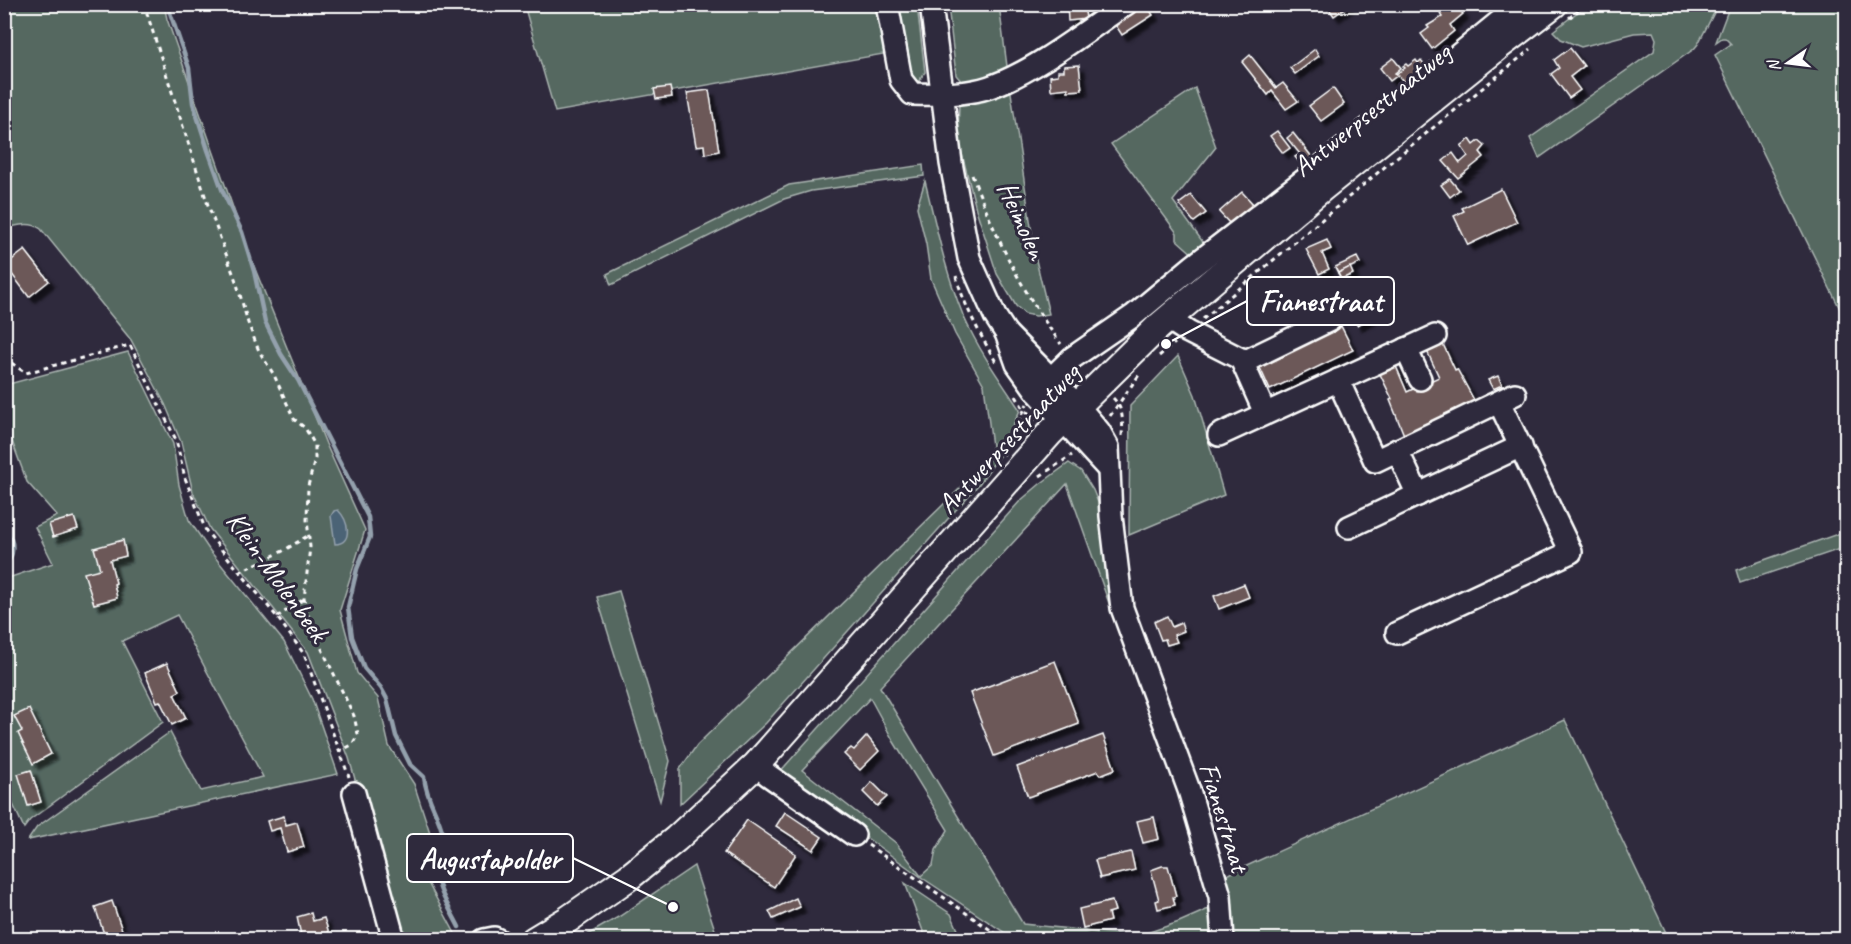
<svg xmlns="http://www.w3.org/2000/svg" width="1851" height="944" viewBox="0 0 1851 944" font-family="Caveat,sans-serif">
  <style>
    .green { fill: #546861; stroke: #aab4b0; stroke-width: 1.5; fill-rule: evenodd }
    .water { fill: #4c6376; stroke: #94a1ad; stroke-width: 1.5 }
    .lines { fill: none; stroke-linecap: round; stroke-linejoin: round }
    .stream { stroke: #94a1ad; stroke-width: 4.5 }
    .building { fill: #6c5859; stroke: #fff; stroke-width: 1.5; filter: url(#shadow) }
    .minor-casing { stroke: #fff; stroke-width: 26 }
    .major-casing { stroke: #fff; stroke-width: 30 }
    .path { stroke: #fff; stroke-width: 3; stroke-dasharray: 4.5 4.5; stroke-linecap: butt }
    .minor { stroke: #2f2a3d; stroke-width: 21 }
    .major { stroke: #2f2a3d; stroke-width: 26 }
    .labels { text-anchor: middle; stroke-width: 6; stroke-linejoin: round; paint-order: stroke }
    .street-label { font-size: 28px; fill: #fff; stroke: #2f2a3d }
    .leader { fill: none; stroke: #fff; stroke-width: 2 }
    .callout-dot { fill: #fff; stroke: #2f2a3d; stroke-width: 2 }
    .callout { fill: #2f2a3d; stroke: #fff; stroke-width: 2 }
    .callout-label { font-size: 30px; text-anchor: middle; font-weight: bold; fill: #fff }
  </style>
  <defs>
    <filter id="shadow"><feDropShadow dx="5.5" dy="5.5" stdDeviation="1.5" flood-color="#0009"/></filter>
  </defs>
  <rect width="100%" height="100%" fill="#2f2a3d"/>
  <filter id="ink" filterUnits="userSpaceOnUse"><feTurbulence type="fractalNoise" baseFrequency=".0167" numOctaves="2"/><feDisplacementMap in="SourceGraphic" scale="12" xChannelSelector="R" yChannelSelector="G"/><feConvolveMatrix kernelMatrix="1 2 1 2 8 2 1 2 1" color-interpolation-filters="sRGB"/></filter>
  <g filter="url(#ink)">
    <g class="green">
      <polygon points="1588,4 1718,5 1698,44 1694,49 1539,158 1530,138 1654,51 1656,39 1653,32 1634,33 1581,47 1561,39 1553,31"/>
      <path d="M4 5H164L167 19 251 259 326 444 365 530 340 610 357 673 378 698 389 746 414 784 433 842 427 881 458 939H400L349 758 308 652 210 529 193 492 181 442 165 404 131 340 41 229C30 221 17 226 5 228Z"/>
      <polygon points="524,5 881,5 889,53 555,112"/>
      <polygon points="896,5 917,5 925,72 919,81 911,81"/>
      <polygon points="948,5 999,5 1008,74 963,83 956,75"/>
      <polygon points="1730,5 1846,5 1846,321 1715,55 1731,44 1725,38 1722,38 1716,42"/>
      <polygon points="1010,86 1036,260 1049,314 1036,316 1025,314 1016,306 997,274 976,209 958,138 959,102"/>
      <polygon points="1195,88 1216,147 1173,201 1208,249 1195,256 1177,240 1177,233 1111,144"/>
      <polygon points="923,165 924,176 811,191 784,199 611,285 607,274 789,185"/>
      <path d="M925 181C936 226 945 271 963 315 978 349 999 379 1020 410L999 456 979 484 766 723 680 804V769L697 745 990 459 992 446 984 385 955 334 931 279 926 244 917 207Z"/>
      <polygon points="128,352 173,444 179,485 189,520 210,551 284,642 312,699 338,774 28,840 37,827 170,732 201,791 263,777 177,615 122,641 163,722 30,820 24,828 5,787 5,579 53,563 35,527 57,516 27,482 5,422 5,385"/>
      <polygon points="1178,356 1195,395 1224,495 1129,535 1130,406"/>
      <path d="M1069 463 1081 471 1093 490 1103 515V529L1111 609 1067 484 880 687 1023 924 1138 936 1179 922 1211 908 1212 939H977V937L1008 935 921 877 778 774 1020 501 1040 484ZM870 698 894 742 948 830 936 850 933 865 921 876 896 843 802 770Z"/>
      <polygon points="1846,531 1846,547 1740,583 1736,570"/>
      <polygon points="619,591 670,761 660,801 597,597"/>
      <polygon points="1565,720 1669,939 1232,939 1227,875"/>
      <polygon points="694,866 718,939 580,939 620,916"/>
      <polygon points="905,883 951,914 962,939 926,939"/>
    </g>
    <g class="water">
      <path d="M338 510C348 520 354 543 335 544L331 516 334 511Z"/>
      <path d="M5 531C18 539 16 557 5 567Z"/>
    </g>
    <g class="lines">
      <path class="stream" d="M167 4 189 68 193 103 208 150 223 192 242 232 254 271 265 322 281 354 298 380 368 517 370 537 357 569 348 607 352 637 364 668 381 688 387 699 396 736 410 764 424 777C427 802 439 814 443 835 447 852 437 853 436 866 434 884 451 911 459 927"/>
    </g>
    <g class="building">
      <polygon points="1067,4 1084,4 1086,19 1068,21"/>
      <polygon points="1138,4 1146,4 1153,15 1122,35 1113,21"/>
      <polygon points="1330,4 1347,4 1348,6 1334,16 1327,6"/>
      <polygon points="1453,4 1455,4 1463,14 1450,25 1454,31 1432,49 1421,34 1429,28 1427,26 1442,17 1440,14"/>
      <polygon points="1570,48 1584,66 1570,77 1580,90 1569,98 1551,74 1559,68 1554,60"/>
      <polygon points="1315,49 1319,56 1295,74 1290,68"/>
      <polygon points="1250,55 1276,88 1283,83 1298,101 1286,109 1272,91 1268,95 1242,62"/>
      <polygon points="1393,58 1401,68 1395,73 1396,74 1405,68 1403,66 1406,64 1408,66 1416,60 1418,63 1421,60 1430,71 1409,88 1398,75 1390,81 1380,68"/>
      <polygon points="1079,65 1082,90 1068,91 1068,88 1051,90 1050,76 1058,75 1058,71 1064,71 1064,66"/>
      <polygon points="670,87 672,97 656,99 654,89"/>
      <polygon points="1333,88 1344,104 1321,121 1309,106"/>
      <polygon points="709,90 719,151 705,154 704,145 696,146 687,93"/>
      <polygon points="1277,131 1290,148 1283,153 1270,136"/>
      <polygon points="1293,133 1316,162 1306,170 1295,157 1300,154 1287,138"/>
      <polygon points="1470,139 1474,145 1479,141 1485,146 1480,152 1484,157 1458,178 1443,161 1453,153 1460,163 1468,156 1461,146"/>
      <polygon points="1450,179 1459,190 1450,197 1441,185"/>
      <polygon points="1501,189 1517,222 1468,245 1454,216 1464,211 1462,208"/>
      <polygon points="1242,192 1254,205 1231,225 1219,212"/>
      <polygon points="1191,195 1206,213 1194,222 1179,204"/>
      <polygon points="1327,240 1331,249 1322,253 1329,269 1319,274 1306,249"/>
      <polygon points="25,250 49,281 29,297 5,265"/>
      <polygon points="1357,257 1360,263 1338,273 1335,267"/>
      <polygon points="1350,267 1353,274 1341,279 1338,273"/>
      <polygon points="1363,304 1370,319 1357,325 1350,310"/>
      <polygon points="1340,324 1353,350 1270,390 1257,361"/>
      <polygon points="1442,342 1455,370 1457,369 1475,402 1404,435 1390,400 1392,399 1379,372 1395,364 1407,392 1439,377 1426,349"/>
      <polygon points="1498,376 1502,385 1493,389 1488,380"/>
      <polygon points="74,517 78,529 53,537 49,524"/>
      <polygon points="123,540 126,556 110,560 116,583 114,584 117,598 94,604 84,573 100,569 94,548"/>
      <polygon points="1244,584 1249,597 1219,609 1214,596"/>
      <polygon points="1167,616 1172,627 1181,623 1184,631 1174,635 1177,642 1167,645 1165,639 1161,640 1154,622"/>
      <polygon points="1055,661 1079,724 994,756 970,693"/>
      <polygon points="167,663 180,691 174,694 186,718 172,725 160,701 157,702 145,673"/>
      <polygon points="29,709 51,754 33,764 18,733 22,731 14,716"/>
      <polygon points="1103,735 1115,769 1100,775 1098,771 1028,797 1017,767"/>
      <polygon points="867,736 879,751 860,770 844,754 851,748 854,750"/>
      <polygon points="31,770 41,802 28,806 18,774"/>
      <polygon points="872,782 887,797 877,806 863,792"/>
      <polygon points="785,812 822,837 813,850 776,826"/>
      <polygon points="284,816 286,825 297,822 304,847 287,852 280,828 270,831 267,821"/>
      <polygon points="1154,817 1159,839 1143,843 1137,821"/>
      <polygon points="747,820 796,854 774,887 724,853"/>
      <polygon points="1131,852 1135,870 1100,878 1095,860"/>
      <polygon points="1162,866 1168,866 1176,896 1173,897 1175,905 1158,909 1156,901 1159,900 1151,870"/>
      <polygon points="796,898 800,907 773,919 769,911"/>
      <polygon points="112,901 123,933 121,933 123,940 106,940 95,907"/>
      <polygon points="1112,901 1115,911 1108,913 1110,921 1083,928 1079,909"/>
      <polygon points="311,913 313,921 324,918 329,933 302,940 297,917"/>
    </g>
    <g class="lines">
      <defs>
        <g id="minor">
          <path d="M887 4 901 80 912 94C938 95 971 95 995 85 1038 69 1087 30 1126 4"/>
          <polyline points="931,4 951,163 969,258 995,316 1006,333 1017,364 1037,392 1109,470"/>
          <polyline points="1168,319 1188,332 1241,359 1248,360 1330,320"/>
          <polyline points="1006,333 1078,406 1099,431 1108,447 1111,516 1122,608 1189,790 1220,896 1223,940"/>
          <polyline points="1406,349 1420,379"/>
          <polyline points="1241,359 1265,413"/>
          <polyline points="1338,380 1375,461 1515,394"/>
          <polyline points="1037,392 1072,358 1133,316 1193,266 1317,170 1521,4"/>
          <polyline points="1219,435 1435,336"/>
          <polyline points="1397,450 1418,495"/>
          <polyline points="1349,527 1521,446"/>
          <polyline points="1397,633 1571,552 1499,402"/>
          <polyline points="756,765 768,775 854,835"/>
          <polyline points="354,793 394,940"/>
          <polyline points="484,940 494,938 498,940"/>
        </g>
        <polyline id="major" points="534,940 567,920 629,877 676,839 756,765 1050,433 1157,328 1322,188 1499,46 1554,4"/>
      </defs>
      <use href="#minor" class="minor-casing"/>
      <use href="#major" class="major-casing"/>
      <g class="path">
        <polyline points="144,4 208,205 237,284 248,323 259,351 274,375 294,419 305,428 315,445 315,459 308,486 307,520 310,547 304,599 311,626 354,716 358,734 352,745 340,751"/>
        <polyline points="1569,18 1586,4"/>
        <path d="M972 175C996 238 1021 290 1061 344"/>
        <path d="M956 276C965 308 980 334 996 362"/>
        <polyline points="1203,319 1387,165 1531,49"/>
        <polyline points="1159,356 1175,343"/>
        <polyline points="4,358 26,373 130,345 176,440 185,478 206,531 277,617 304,654 349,777"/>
        <polyline points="1016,396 1023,408 1037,421"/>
        <path d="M1113 398C1124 409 1123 422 1122 436"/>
        <polyline points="1110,416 1139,375"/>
        <polyline points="1003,455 1027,404"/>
        <polyline points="1040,476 1072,455"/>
        <polyline points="239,572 283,551 309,535"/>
        <polyline points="277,617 304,599"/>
        <polyline points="868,845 1005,940"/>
      </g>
      <use href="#minor" class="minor"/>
      <use href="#major" class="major"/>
    </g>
  </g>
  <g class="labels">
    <g class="street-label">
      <text transform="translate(1371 109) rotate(-39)" y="10">Antwerpsestraatweg</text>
      <text transform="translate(1023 220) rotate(66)" y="10">Heimolen</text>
      <text transform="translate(1008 438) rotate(-47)" y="10">Antwerpsestraatweg</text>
      <text transform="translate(278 576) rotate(54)" y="10">Klein-Molenbeek</text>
      <text transform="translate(1225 817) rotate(73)" y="10">Fianestraat</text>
    </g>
  </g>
  <path class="leader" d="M1166 344L1247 301M673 907L573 858"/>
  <g class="callout-dot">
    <circle cx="1166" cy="344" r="6"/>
    <circle cx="673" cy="907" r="6"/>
  </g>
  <g class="callout">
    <rect x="1247" y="277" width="147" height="48" rx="6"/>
    <rect x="407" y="834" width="166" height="48" rx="6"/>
  </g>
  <g class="callout-label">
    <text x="1321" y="311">Fianestraat</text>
    <text x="490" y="869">Augustapolder</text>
  </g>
  <rect width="1851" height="944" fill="none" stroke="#2f2a3d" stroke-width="24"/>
  <rect x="12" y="12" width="1827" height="920" fill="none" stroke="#fff" stroke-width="2" filter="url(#ink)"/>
  <g transform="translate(1788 63) rotate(256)" stroke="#2f2a3d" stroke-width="4.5" paint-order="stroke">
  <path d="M0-4.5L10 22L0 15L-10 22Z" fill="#ffffff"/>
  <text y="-9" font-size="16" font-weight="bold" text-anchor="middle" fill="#ffffff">N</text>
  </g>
</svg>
